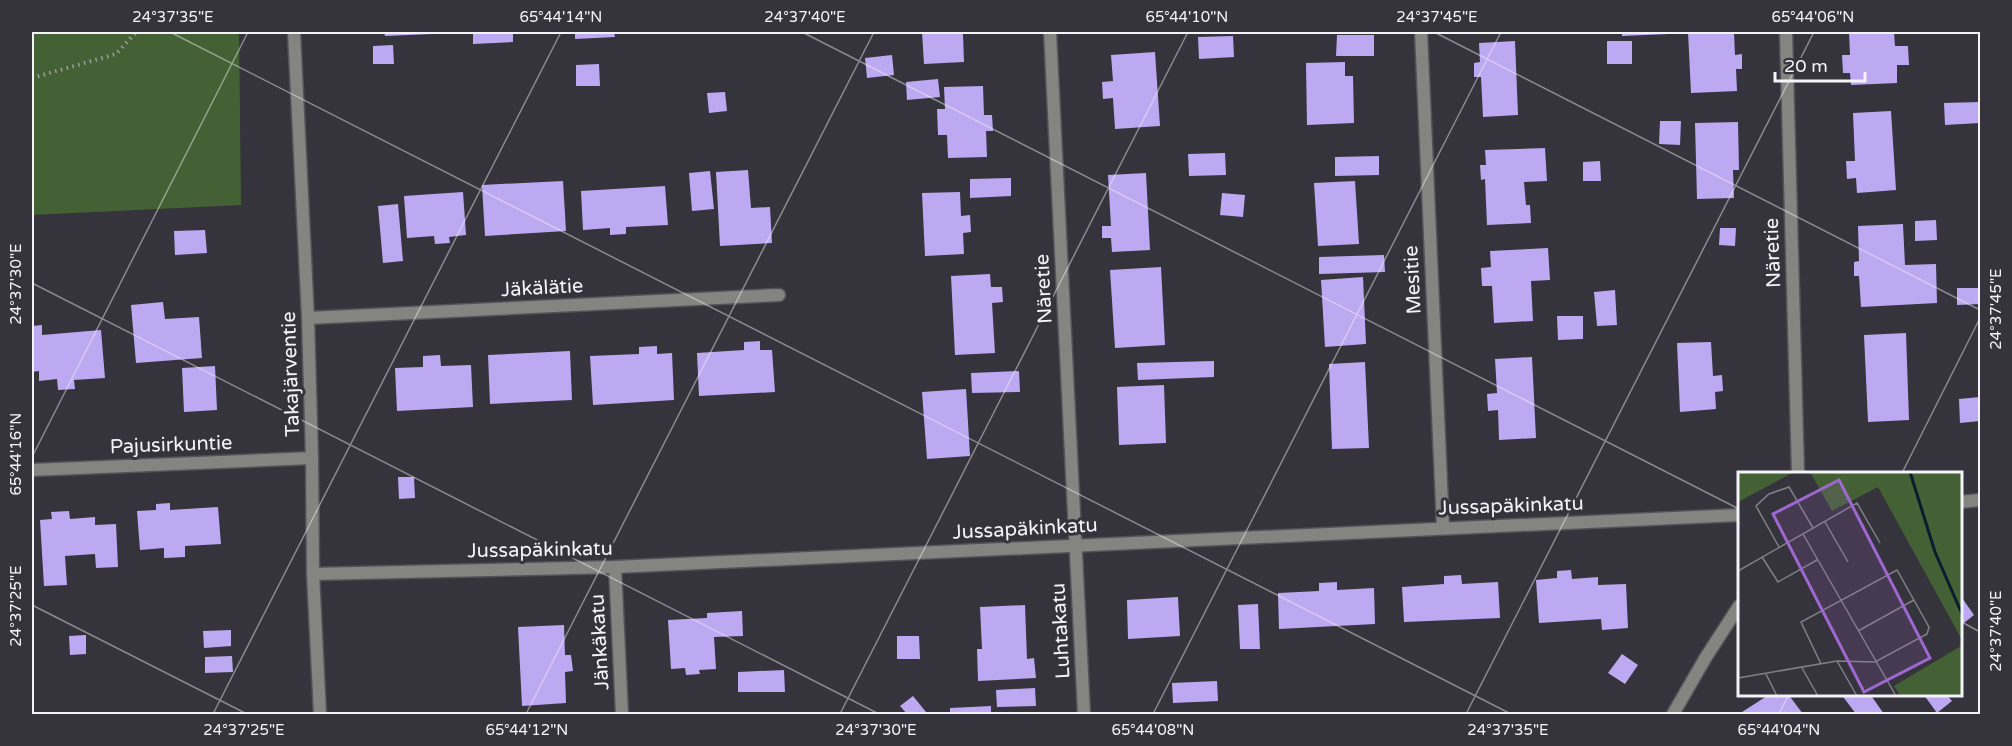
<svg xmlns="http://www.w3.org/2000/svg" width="2012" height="746" viewBox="0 0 2012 746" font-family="'Varela Round',sans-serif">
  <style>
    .green { fill: #446135 }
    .building { fill: #bda9f2 }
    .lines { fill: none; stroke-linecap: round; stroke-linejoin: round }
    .minor-casing { stroke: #545259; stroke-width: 15 }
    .tertiary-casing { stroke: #545259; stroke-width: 15 }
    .path { stroke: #9d9ca2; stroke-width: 4; stroke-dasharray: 1.5 4.5; stroke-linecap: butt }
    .minor { stroke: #848580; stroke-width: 12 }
    .tertiary { stroke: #848580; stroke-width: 12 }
    .ticks { fill: none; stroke: #f4f3f8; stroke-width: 1.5; stroke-opacity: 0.45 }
    .labels { text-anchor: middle; stroke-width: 6; stroke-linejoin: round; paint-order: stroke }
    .street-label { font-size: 20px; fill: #f4f3f8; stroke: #35333b }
    .inset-river { fill: none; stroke: #081d2d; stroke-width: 3 }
    .inset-road { fill: none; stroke: #818087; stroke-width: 1.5 }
    .view { fill: #9f68d0; fill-opacity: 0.15; stroke: #9f68d0; stroke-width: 3 }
    .inset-edge { fill: none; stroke: #f4f3f8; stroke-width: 3 }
    .neatline { fill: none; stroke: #f4f3f8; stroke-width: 2 }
    .ticks-label { font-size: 15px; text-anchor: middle; fill: #f4f3f8 }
  </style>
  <rect width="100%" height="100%" fill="#35333b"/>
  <polygon class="green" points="32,32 239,32 241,205 32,215"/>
  <g class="building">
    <polygon points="384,32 456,32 456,33 385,36"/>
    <polygon points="473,32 513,32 513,42 473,44"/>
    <polygon points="575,32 614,32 615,37 575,39"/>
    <polygon points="922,32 969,32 970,34 963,34 964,62 924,64"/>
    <polygon points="1622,32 1669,32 1669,34 1622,36"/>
    <polygon points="1688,32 1734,32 1735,55 1742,54 1742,69 1736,69 1737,91 1691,93"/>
    <polygon points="1849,32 1894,32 1895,46 1908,46 1909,65 1897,65 1897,83 1851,85 1850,73 1843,73 1842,55 1850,55"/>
    <polygon points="1337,35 1374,35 1374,56 1336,56"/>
    <polygon points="1233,36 1234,57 1199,59 1198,37"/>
    <polygon points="1515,41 1518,115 1483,117 1481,77 1474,77 1474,63 1480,62 1479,43"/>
    <rect x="1607" y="41" width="25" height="23"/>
    <polygon points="393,45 394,64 373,64 373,46"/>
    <polygon points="1155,52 1160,126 1115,129 1113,98 1103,99 1102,82 1113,81 1111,55"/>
    <polygon points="892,55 894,75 867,78 865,58"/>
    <polygon points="1345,62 1345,76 1353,76 1354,123 1307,125 1306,63"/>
    <polygon points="599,64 600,86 576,86 576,65"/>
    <polygon points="938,79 940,97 907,100 906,82"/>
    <polygon points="983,86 984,115 992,115 993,131 986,131 987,157 948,158 947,135 938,135 937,109 945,109 944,87"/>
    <polygon points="725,92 727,111 709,113 707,93"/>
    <polygon points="1980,102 1980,123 1945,125 1944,103"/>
    <polygon points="1891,111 1896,190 1857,193 1856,178 1847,179 1846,161 1855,161 1853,113"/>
    <polygon points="1660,121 1681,121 1680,145 1659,144"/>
    <polygon points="1738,122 1739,170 1733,170 1734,198 1697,199 1695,123"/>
    <polygon points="1545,148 1547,181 1524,182 1526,205 1530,205 1531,223 1487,225 1485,179 1481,180 1480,165 1486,165 1485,150"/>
    <polygon points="1225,153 1226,175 1189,176 1188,154"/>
    <polygon points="1379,156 1379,175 1335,176 1335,157"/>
    <polygon points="1600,161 1601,181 1583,181 1583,162"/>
    <polygon points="748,170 751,208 770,207 772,243 720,246 716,172"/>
    <polygon points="710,171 714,209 692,211 689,173"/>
    <polygon points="1146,173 1150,250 1112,252 1111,238 1102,238 1102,226 1111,226 1108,175"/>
    <polygon points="1011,178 1011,196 970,198 970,179"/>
    <polygon points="563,181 566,231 485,236 482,185"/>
    <polygon points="1355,181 1359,244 1318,246 1314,183"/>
    <polygon points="665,186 668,225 626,227 626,234 610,235 610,228 583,230 581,191"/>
    <polygon points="463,192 466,235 449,237 450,243 435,244 434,236 407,238 404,196"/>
    <polygon points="960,192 961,216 970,215 971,232 963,233 964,254 925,256 922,193"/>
    <polygon points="1222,193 1245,195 1243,217 1220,215"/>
    <polygon points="398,204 403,261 383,263 378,206"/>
    <polygon points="1936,220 1937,240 1915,241 1915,221"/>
    <polygon points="1903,224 1905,265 1936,264 1937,303 1861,307 1859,276 1854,276 1854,262 1859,261 1858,226"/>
    <polygon points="1720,228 1736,228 1735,246 1719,245"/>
    <polygon points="205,230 207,253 175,255 174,231"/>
    <polygon points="1548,248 1550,280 1531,281 1533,321 1494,323 1492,286 1482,286 1481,268 1491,267 1490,251"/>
    <polygon points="1384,255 1385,272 1319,274 1319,257"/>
    <polygon points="1161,267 1165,345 1115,348 1110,270"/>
    <polygon points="990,274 991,287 1002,287 1003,302 992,303 995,353 955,355 951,276"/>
    <polygon points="1363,277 1366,344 1325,347 1321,280"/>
    <polygon points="1957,288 1980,288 1980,304 1957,305"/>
    <polygon points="1615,290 1617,325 1597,326 1594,292"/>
    <polygon points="163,302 165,319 199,317 202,358 136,363 131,305"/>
    <polygon points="1557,316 1583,316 1583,339 1558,340"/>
    <polygon points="42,325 42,335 101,330 105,378 74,380 75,389 58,390 57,379 39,381 39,371 32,372 32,326"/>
    <polygon points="1906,333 1909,420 1868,422 1864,335"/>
    <polygon points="760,341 760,350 772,350 775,392 699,396 697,353 744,350 744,342"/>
    <polygon points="1711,342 1713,376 1722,375 1723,391 1715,392 1716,409 1680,412 1677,343"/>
    <polygon points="657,346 657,354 672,353 674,400 593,405 590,356 639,354 639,347"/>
    <polygon points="570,351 572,400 490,404 488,355"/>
    <polygon points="440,355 441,366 471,365 473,407 397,411 395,368 423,367 423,356"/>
    <polygon points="1532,357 1536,438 1499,440 1498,410 1488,411 1487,394 1497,393 1495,359"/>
    <polygon points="1214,361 1214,377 1138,380 1137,363"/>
    <polygon points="1365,362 1369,448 1332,449 1329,364"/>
    <polygon points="215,366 217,410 184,412 182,368"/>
    <polygon points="1019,371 1020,392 972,393 971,373"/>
    <polygon points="1164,385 1166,443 1119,445 1117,387"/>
    <polygon points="966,389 970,456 927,459 922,392"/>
    <polygon points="1980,397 1980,421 1960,423 1959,399"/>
    <polygon points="398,477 414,477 415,498 399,499"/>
    <polygon points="170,503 170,510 218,507 221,544 185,546 185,557 164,558 164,548 140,550 137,511 156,510 156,504"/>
    <polygon points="69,511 70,519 95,517 95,525 116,524 118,567 96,568 95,554 65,556 67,585 44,586 40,520 52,519 51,512"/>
    <polygon points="1571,570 1572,579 1598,577 1598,585 1626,584 1628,628 1602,630 1601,619 1539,623 1536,580 1557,578 1557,571"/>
    <polygon points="1461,575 1462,584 1498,582 1500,618 1404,622 1402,587 1444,584 1444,576"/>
    <polygon points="1337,582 1337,590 1374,588 1375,624 1279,629 1278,593 1319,591 1319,583"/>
    <polygon points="1960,595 1974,615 1960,626"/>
    <polygon points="1178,597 1180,636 1128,639 1127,600"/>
    <polygon points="1258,604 1260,649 1240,649 1238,605"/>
    <polygon points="1025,605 1027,659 1034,658 1036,678 978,681 977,649 982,649 980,607"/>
    <polygon points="742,611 743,636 714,637 716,669 699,670 700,674 686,675 685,668 671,669 668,620 707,618 707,613"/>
    <polygon points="564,625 565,655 571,655 573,671 565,672 566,703 522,706 518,627"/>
    <polygon points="231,630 231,646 204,648 203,631"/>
    <polygon points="86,635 86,654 70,655 69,636"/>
    <polygon points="897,636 919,636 920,659 897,659"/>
    <polygon points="1622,654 1638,665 1625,684 1608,673"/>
    <polygon points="232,656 233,672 205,673 205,657"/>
    <polygon points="784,670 785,692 738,692 738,672"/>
    <polygon points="1217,681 1218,701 1173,703 1172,683"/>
    <polygon points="1035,688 1036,706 997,707 996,690"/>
    <polygon points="1770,694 1788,694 1803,714 1739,714"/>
    <polygon points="1841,694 1870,694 1884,714 1856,714"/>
    <polygon points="1925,694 1946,694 1952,701 1937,713 1924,695"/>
    <polygon points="913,696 926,712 923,714 907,714 900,706"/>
    <polygon points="991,706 991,714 950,714 950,708"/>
  </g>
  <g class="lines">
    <defs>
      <g id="minor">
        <polyline points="1050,32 1084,714"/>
        <polyline points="1421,32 1443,527"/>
        <polyline points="1786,32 1798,473"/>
        <polyline points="308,318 779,295"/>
        <polyline points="32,470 312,458"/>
        <polyline points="1960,502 1980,500"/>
        <polyline points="615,567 622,714"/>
        <polyline points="313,574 615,567 1739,515"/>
        <polyline points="1673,714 1706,657 1739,606"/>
      </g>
      <polyline id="tertiary" points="294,32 308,318 312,458 313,574 320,714"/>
    </defs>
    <use href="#minor" class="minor-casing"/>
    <use href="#tertiary" class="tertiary-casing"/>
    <polyline class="path" points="32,78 116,54 136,32"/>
    <use href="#minor" class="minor"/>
    <use href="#tertiary" class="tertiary"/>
  </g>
  <path class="ticks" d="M170 32 1511 714M802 32 1739 509M1434 32 1980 310M32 283 879 714M32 457 248 32M1902 473 1980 318M32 605 247 714M1960 621 1980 632M213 714 561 32M526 714 874 32M840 714 1188 32M1153 714 1501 32M1466 714 1814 32M1779 714 1789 694"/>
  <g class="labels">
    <g class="street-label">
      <text transform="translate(1772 253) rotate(-92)" y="7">Näretie</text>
      <text transform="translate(1412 280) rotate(-93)" y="7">Mesitie</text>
      <text transform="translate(542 287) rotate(-3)" y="7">Jäkälätie</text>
      <text transform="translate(1043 289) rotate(-93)" y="7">Näretie</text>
      <text transform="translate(290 374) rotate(-92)" y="7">Takajärventie</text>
      <text transform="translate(171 444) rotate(-2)" y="7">Pajusirkuntie</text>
      <text transform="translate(1511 505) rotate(-2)" y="7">Jussapäkinkatu</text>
      <text transform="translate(1025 528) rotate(-3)" y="7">Jussapäkinkatu</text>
      <text transform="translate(540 549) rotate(-1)" y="7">Jussapäkinkatu</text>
      <text transform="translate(1060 631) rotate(-93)" y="7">Luhtakatu</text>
      <text transform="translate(599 642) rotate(-93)" y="7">Jänkäkatu</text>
    </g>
  </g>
  <g transform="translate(1738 472)">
    <rect width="224" height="224" fill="#35333b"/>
    <path d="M0 0H56L0 30ZM72 0H223V166L140 15 94 39ZM223 174V223H162L156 214Z" fill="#446135"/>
    <path class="inset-river" d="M172 0 197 80 224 142"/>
    <path class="inset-road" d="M87 50 110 90M65 62 158 224M41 75 18 34 31 22 51 15 75 56M24 85 40 110 79 88M0 99 119 31 142 71M120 159 176 128M99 189 119 224M64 196 80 224M28 202 39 224M0 206 99 189 137 190 189 162 191 155 159 98 63 150 83 192"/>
    <path class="view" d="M101 8 192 186 126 220 35 42Z"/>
    <rect width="224" height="224" class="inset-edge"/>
  </g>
  <rect width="2012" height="746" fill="none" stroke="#35333b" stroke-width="66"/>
  <path d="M1775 72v9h90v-9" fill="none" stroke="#f4f3f8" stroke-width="3"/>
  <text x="1784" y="72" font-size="18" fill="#f4f3f8" stroke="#35333b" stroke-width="4.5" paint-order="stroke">20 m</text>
  <rect x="33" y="33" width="1946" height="680" class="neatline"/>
  <g class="ticks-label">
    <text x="173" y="22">24°37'35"E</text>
    <text x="561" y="22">65°44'14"N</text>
    <text x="805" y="22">24°37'40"E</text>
    <text x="1187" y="22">65°44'10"N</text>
    <text x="1437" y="22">24°37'45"E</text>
    <text x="1813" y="22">65°44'06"N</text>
    <text transform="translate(16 284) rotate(-90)" y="5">24°37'30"E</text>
    <text transform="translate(1996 309) rotate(-90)" y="5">24°37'45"E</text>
    <text transform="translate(16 454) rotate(-90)" y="5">65°44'16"N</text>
    <text transform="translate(16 606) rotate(-90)" y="5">24°37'25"E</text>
    <text transform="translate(1996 631) rotate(-90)" y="5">24°37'40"E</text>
    <text x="244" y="735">24°37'25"E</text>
    <text x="527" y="735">65°44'12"N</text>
    <text x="876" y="735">24°37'30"E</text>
    <text x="1153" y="735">65°44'08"N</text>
    <text x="1508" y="735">24°37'35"E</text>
    <text x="1779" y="735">65°44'04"N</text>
  </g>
</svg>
